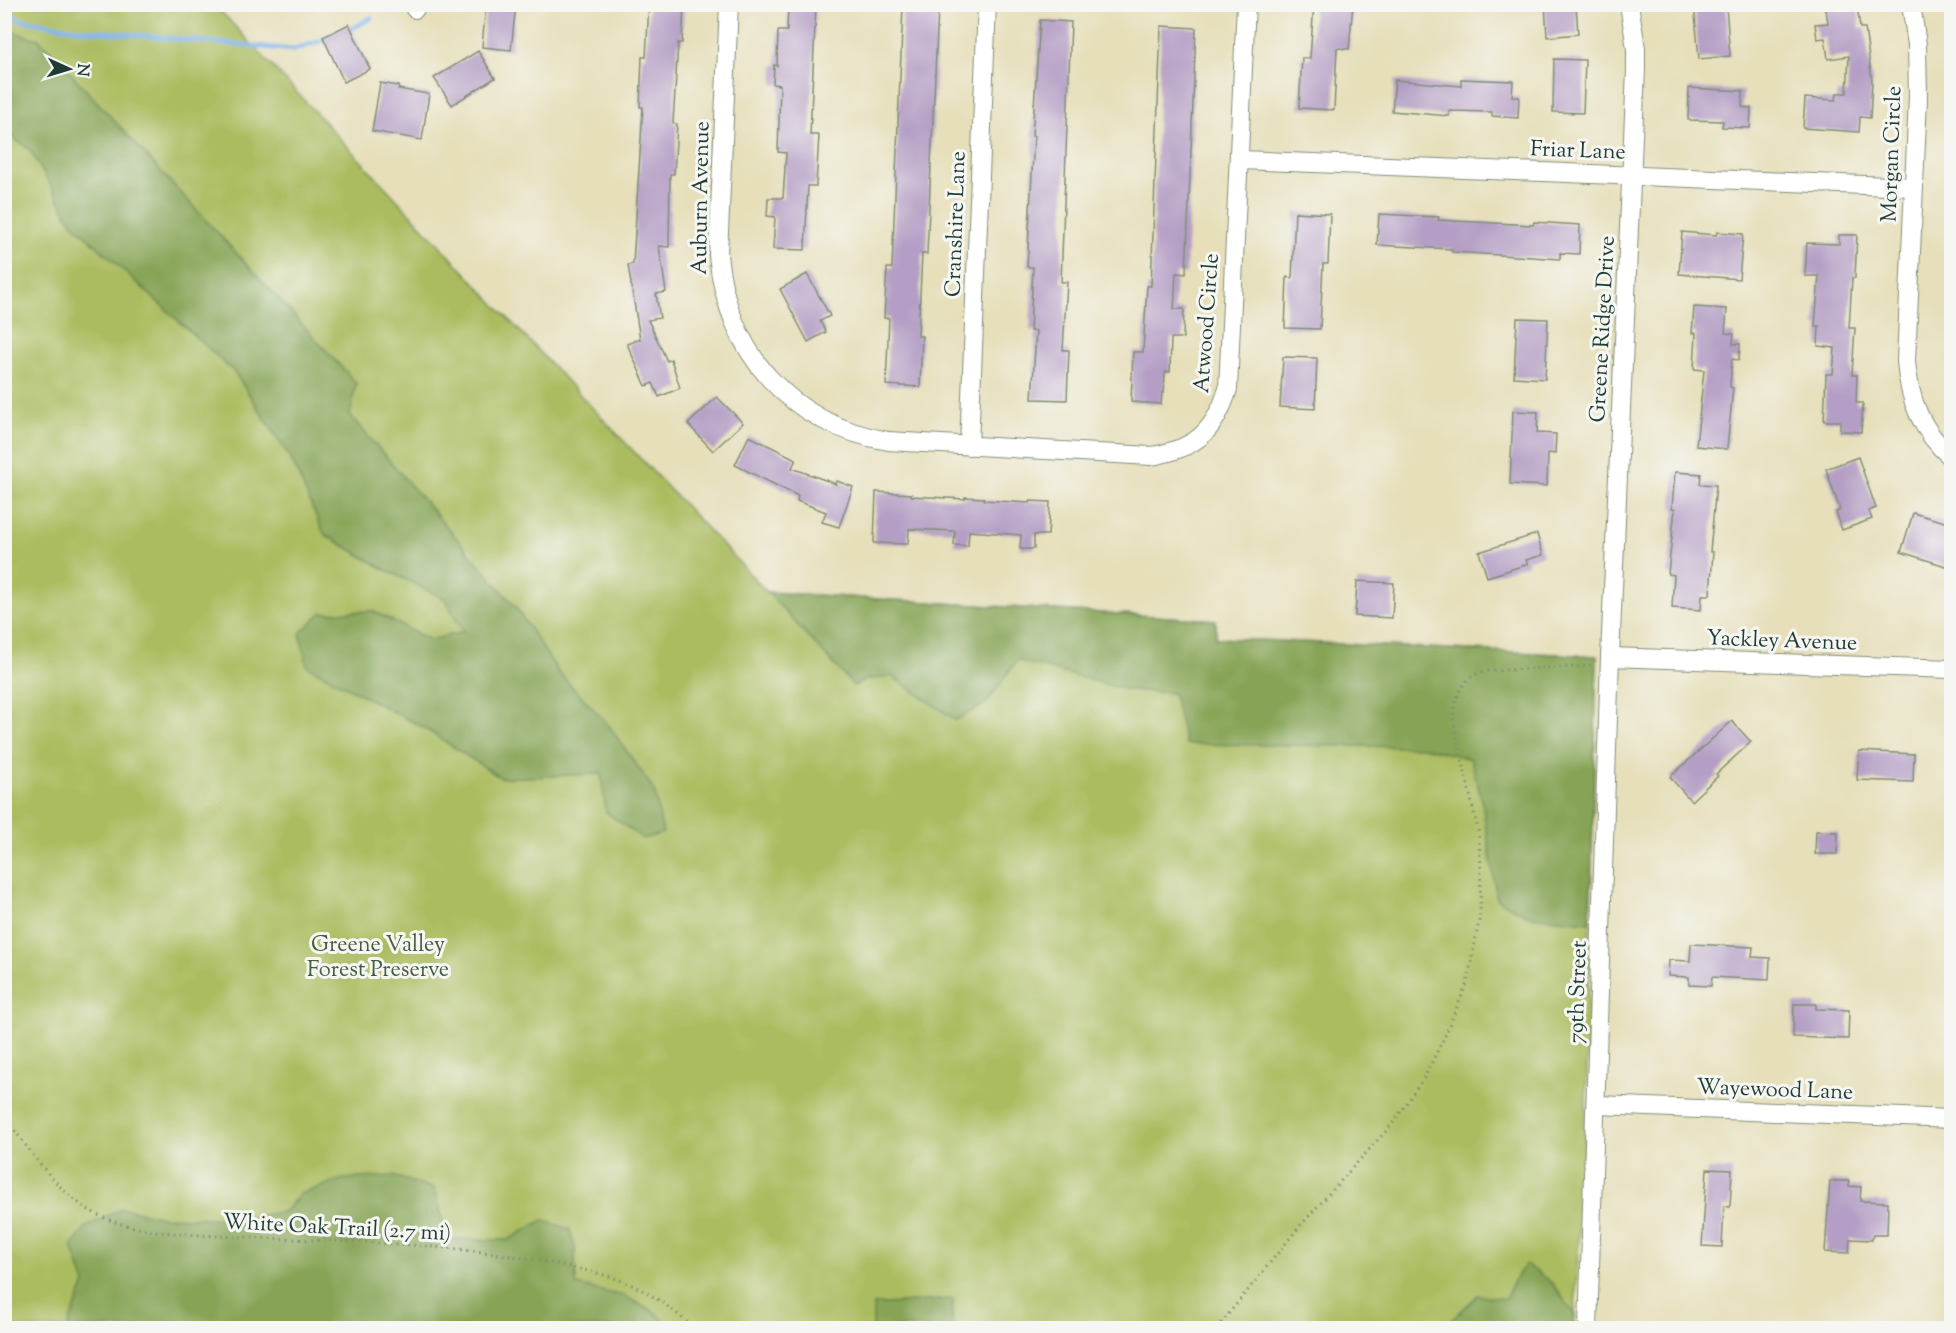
<svg xmlns="http://www.w3.org/2000/svg" width="1956" height="1333" viewBox="0 0 1956 1333" font-family="'Sorts Mill Goudy',serif">
  <style>
    .green { fill: #aabc5f; stroke: #647c4a; stroke-width: 1.5 }
    .forest { fill: #87a456; stroke: #537045; stroke-width: 1.5 }
    .lines { fill: none; stroke-linecap: round; stroke-linejoin: round }
    .stream { stroke: #7cb0e9; stroke-width: 5 }
    .building { fill: #b49ec5 }
    .minor-casing { stroke: #828e77; stroke-width: 20 }
    .path { stroke: #828e77; stroke-width: 3; stroke-dasharray: 1.5 4.5; stroke-linecap: butt }
    .minor { stroke: #fff; stroke-width: 18 }
    .labels { text-anchor: middle; stroke-width: 6; stroke-linejoin: round; paint-order: stroke }
    .street-label { font-size: 22px; fill: #1f3d34; stroke: #f6f6f2 }
    .park-label { font-size: 22px; fill: #425d3f; stroke: #f6f6f2 }
  </style>
  <rect width="100%" height="100%" fill="#f6f6f2"/>
  <filter id="ink" filterUnits="userSpaceOnUse"><feTurbulence type="fractalNoise" baseFrequency=".0167" numOctaves="2"/><feDisplacementMap in="SourceGraphic" scale="12" xChannelSelector="R" yChannelSelector="G"/><feConvolveMatrix kernelMatrix="1 2 1 2 8 2 1 2 1" color-interpolation-filters="sRGB"/></filter>
  <filter id="wash" filterUnits="userSpaceOnUse"><feTurbulence type="fractalNoise" baseFrequency=".008" numOctaves="4" result="noise"/><feDisplacementMap in="SourceGraphic" scale="24" xChannelSelector="R" yChannelSelector="G"/><feGaussianBlur stdDeviation="1.35" result="paint"/><feColorMatrix in="noise" values="0 0 0 0 0 0 0 0 0 0 0 0 0 0 0 0 0 1.4 0 .05"/><feComposite in="paint" operator="in"/></filter>
  <g filter="url(#wash)">
    <rect width="100%" height="100%" fill="#e6dfba"/>
    <polygon class="green" points="4,5 215,5 547,360 767,592 1216,620 1216,638 1597,656 1586,1108 1574,1328 5,1328"/>
    <g class="forest">
      <polygon points="5,30 39,39 356,383 350,415 515,606 559,673 607,723 654,790 663,833 643,839 606,812 601,774 501,778 424,728 307,666 300,633 321,613 373,611 430,640 463,632 445,599 382,568 324,534 291,459 235,373 72,223 30,150 5,132"/>
      <polygon points="767,592 1216,620 1216,638 1597,656 1590,922 1528,916 1497,899 1482,802 1471,759 1423,747 1186,744 1173,693 1127,690 1017,660 987,703 956,720 891,676 865,680 854,686"/>
      <polygon points="392,1176 434,1188 442,1216 444,1239 508,1240 543,1220 570,1229 575,1248 576,1285 624,1296 653,1311 674,1328 67,1328 85,1284 72,1246 86,1227 122,1208 163,1217 240,1219 285,1211 300,1194 343,1179"/>
      <polygon points="1526,1264 1552,1283 1575,1315 1574,1328 1444,1327 1478,1295 1505,1299 1515,1279"/>
      <polygon points="953,1299 952,1321 959,1328 873,1328 873,1305"/>
    </g>
    <g class="lines">
      <g class="stream">
        <polyline points="4,12 20,20 84,30 294,50 329,38"/>
        <polyline points="346,32 371,18"/>
      </g>
    </g>
    <g id="blocks">
      <g class="building">
        <polygon points="486,4 516,4 511,50 482,47"/>
        <polygon points="649,4 684,4 682,43 678,43 673,123 677,124 674,174 670,174 669,247 659,246 666,292 656,294 660,318 648,320 667,361 671,359 680,388 659,397 653,383 646,386 627,344 640,339 628,265 633,264 643,107 640,107 642,57 646,57"/>
        <polygon points="788,4 816,4 810,135 819,135 816,186 808,186 805,250 773,249 775,217 767,216 768,198 783,198 786,153 778,152 780,85 773,84 774,65 777,66 778,31 787,31"/>
        <polygon points="1314,4 1353,4 1349,49 1337,48 1334,110 1299,108 1302,58 1310,58"/>
        <polygon points="1545,4 1576,4 1578,34 1547,37"/>
        <polygon points="1694,4 1714,4 1714,7 1726,6 1730,56 1699,59"/>
        <polygon points="1825,4 1857,4 1860,28 1865,28 1872,81 1870,118 1860,117 1859,132 1803,128 1805,98 1836,100 1837,93 1847,93 1849,56 1828,59 1825,38 1817,39 1815,24 1828,23"/>
        <polygon points="903,6 938,7 927,254 922,254 918,336 922,336 920,387 886,385 889,318 884,318 887,268 892,268"/>
        <polygon points="1040,20 1071,22 1061,282 1067,282 1063,350 1069,350 1067,400 1032,399 1036,331 1030,331 1033,267 1027,267 1034,136 1032,136"/>
        <polygon points="349,24 370,69 344,82 323,37"/>
        <polygon points="1161,26 1196,28 1186,274 1176,273 1174,309 1184,309 1183,338 1171,338 1170,372 1165,372 1164,393 1162,393 1161,404 1131,402 1133,352 1143,352 1147,286 1151,286"/>
        <polygon points="478,51 495,78 452,105 434,78"/>
        <polygon points="1554,59 1585,60 1583,113 1553,112"/>
        <polygon points="1461,79 1513,81 1512,97 1519,97 1518,118 1492,116 1492,112 1449,111 1449,116 1392,111 1395,80 1461,86"/>
        <polygon points="380,83 399,86 398,89 429,94 422,140 372,131"/>
        <polygon points="1689,88 1743,91 1742,107 1751,108 1750,128 1722,127 1723,121 1688,120"/>
        <polygon points="1295,212 1330,214 1328,264 1323,264 1320,329 1285,328 1287,277 1292,278"/>
        <polygon points="1379,214 1439,217 1438,220 1533,225 1534,222 1580,225 1579,254 1560,253 1560,259 1532,257 1452,252 1452,249 1377,245"/>
        <polygon points="1682,232 1716,235 1717,232 1743,234 1739,279 1679,274"/>
        <polygon points="1839,235 1857,235 1855,278 1852,278 1849,328 1855,328 1852,375 1857,375 1856,403 1863,403 1861,432 1840,431 1840,421 1824,421 1826,374 1833,374 1835,348 1818,346 1819,326 1815,326 1819,276 1805,276 1807,243 1839,244"/>
        <polygon points="807,274 830,316 820,321 826,332 808,342 780,289"/>
        <polygon points="1694,307 1727,309 1725,333 1734,334 1733,344 1740,344 1739,360 1732,359 1730,387 1733,388 1727,449 1696,446 1704,370 1694,369 1696,333 1692,333"/>
        <polygon points="1517,318 1548,319 1545,379 1514,377"/>
        <polygon points="1283,357 1317,358 1315,409 1280,407"/>
        <polygon points="717,397 743,423 713,451 688,424"/>
        <polygon points="1513,411 1538,412 1537,433 1556,434 1555,454 1548,453 1547,486 1510,484"/>
        <polygon points="749,436 796,459 792,468 836,484 837,481 853,487 839,527 822,522 826,512 797,501 798,496 735,465"/>
        <polygon points="1858,457 1876,508 1869,511 1872,519 1842,530 1836,512 1840,510 1826,469"/>
        <polygon points="1675,472 1701,474 1700,484 1716,485 1710,552 1713,552 1710,595 1702,595 1701,610 1672,608 1674,575 1668,574 1675,509 1672,508"/>
        <polygon points="876,492 911,494 911,496 965,499 965,497 984,498 984,500 1030,503 1030,501 1050,502 1048,535 1034,535 1034,549 1020,549 1021,535 969,531 968,546 954,545 955,531 909,529 908,544 874,543"/>
        <polygon points="1913,513 1952,524 1952,568 1901,552"/>
        <polygon points="1537,534 1543,555 1526,560 1528,564 1487,577 1479,552"/>
        <polygon points="1357,581 1394,583 1392,618 1355,616"/>
        <polygon points="1732,721 1751,742 1716,774 1718,776 1691,801 1670,777"/>
        <polygon points="1859,751 1914,754 1913,782 1857,780"/>
        <polygon points="1816,831 1838,832 1837,854 1815,854"/>
        <polygon points="1691,944 1753,947 1752,957 1770,958 1769,980 1712,977 1711,986 1689,985 1689,977 1668,976 1669,960 1690,961"/>
        <polygon points="1794,1004 1816,1004 1816,1009 1849,1010 1848,1039 1793,1037"/>
        <polygon points="1707,1169 1732,1170 1730,1207 1724,1206 1722,1247 1702,1246"/>
        <polygon points="1830,1181 1849,1181 1849,1186 1861,1187 1860,1201 1888,1202 1887,1235 1873,1235 1872,1240 1850,1239 1849,1253 1825,1252"/>
      </g>
    </g>
  </g>
  <g filter="url(#ink)">
    <use href="#blocks" fill-opacity="0" stroke="#828e77" stroke-width="1.5"/>
    <g class="lines">
      <defs>
        <g id="minor">
          <path d="M729 4 718 255C728 353 789 424 888 441L1151 456C1196 449 1215 431 1228 389L1246 4"/>
          <path d="M1911 4 1917 45 1918 98 1906 361C1909 400 1921 431 1952 458"/>
          <polyline points="415,9 417,4"/>
          <polyline points="1240,160 1914,187"/>
          <polyline points="969,446 987,4"/>
          <polyline points="1610,657 1952,669"/>
          <polyline points="1597,1105 1952,1119"/>
          <polyline points="1588,1328 1610,657 1636,70 1636,48 1629,4"/>
        </g>
      </defs>
      <use href="#minor" class="minor-casing"/>
      <g class="path">
        <path d="M4 1116C29 1149 54 1188 89 1210 129 1235 199 1235 245 1237 351 1242 457 1243 562 1265 588 1271 616 1276 640 1289 660 1299 678 1315 695 1328"/>
        <path d="M1217 1328 1299 1227 1394 1122 1425 1076 1444 1038 1467 983 1480 916 1481 865 1478 830 1453 719C1454 704 1459 684 1474 675 1478 673 1484 672 1488 671L1587 666 1593 664"/>
      </g>
      <use href="#minor" class="minor"/>
    </g>
  </g>
  <g class="labels">
    <g class="street-label">
      <text transform="translate(1578 149) rotate(2)" y="8">Friar Lane</text>
      <text transform="translate(1890 154) rotate(-88)" y="8">Morgan Circle</text>
      <text transform="translate(699 198) rotate(-89)" y="8">Auburn Avenue</text>
      <text transform="translate(954 224) rotate(-88)" y="8">Cranshire Lane</text>
      <text transform="translate(1205 323) rotate(-86)" y="8">Atwood Circle</text>
      <text transform="translate(1601 329) rotate(-87)" y="8">Greene Ridge Drive</text>
      <text transform="translate(1782 639) rotate(2)" y="8">Yackley Avenue</text>
      <text transform="translate(1576 992) rotate(-88)" y="8">79th Street</text>
      <text transform="translate(1775 1088) rotate(2)" y="8">Wayewood Lane</text>
      <text transform="translate(337 1226) rotate(3)" y="8">White Oak Trail (2.7 mi)</text>
    </g>
    <g class="park-label">
      <text x="378" y="951">Greene Valley<tspan x="378" dy="25">Forest Preserve</tspan></text>
    </g>
  </g>
  <rect width="1956" height="1333" fill="none" stroke="#f6f6f2" stroke-width="24"/>
  <g transform="translate(69 69) rotate(94)" stroke="#f6f6f2" stroke-width="4.5" paint-order="stroke">
  <path d="M0-4.5L10 22L0 15L-10 22Z" fill="#1f3d34"/>
  <text y="-9" font-size="16" font-weight="bold" text-anchor="middle" fill="#1f3d34">N</text>
  </g>
</svg>
